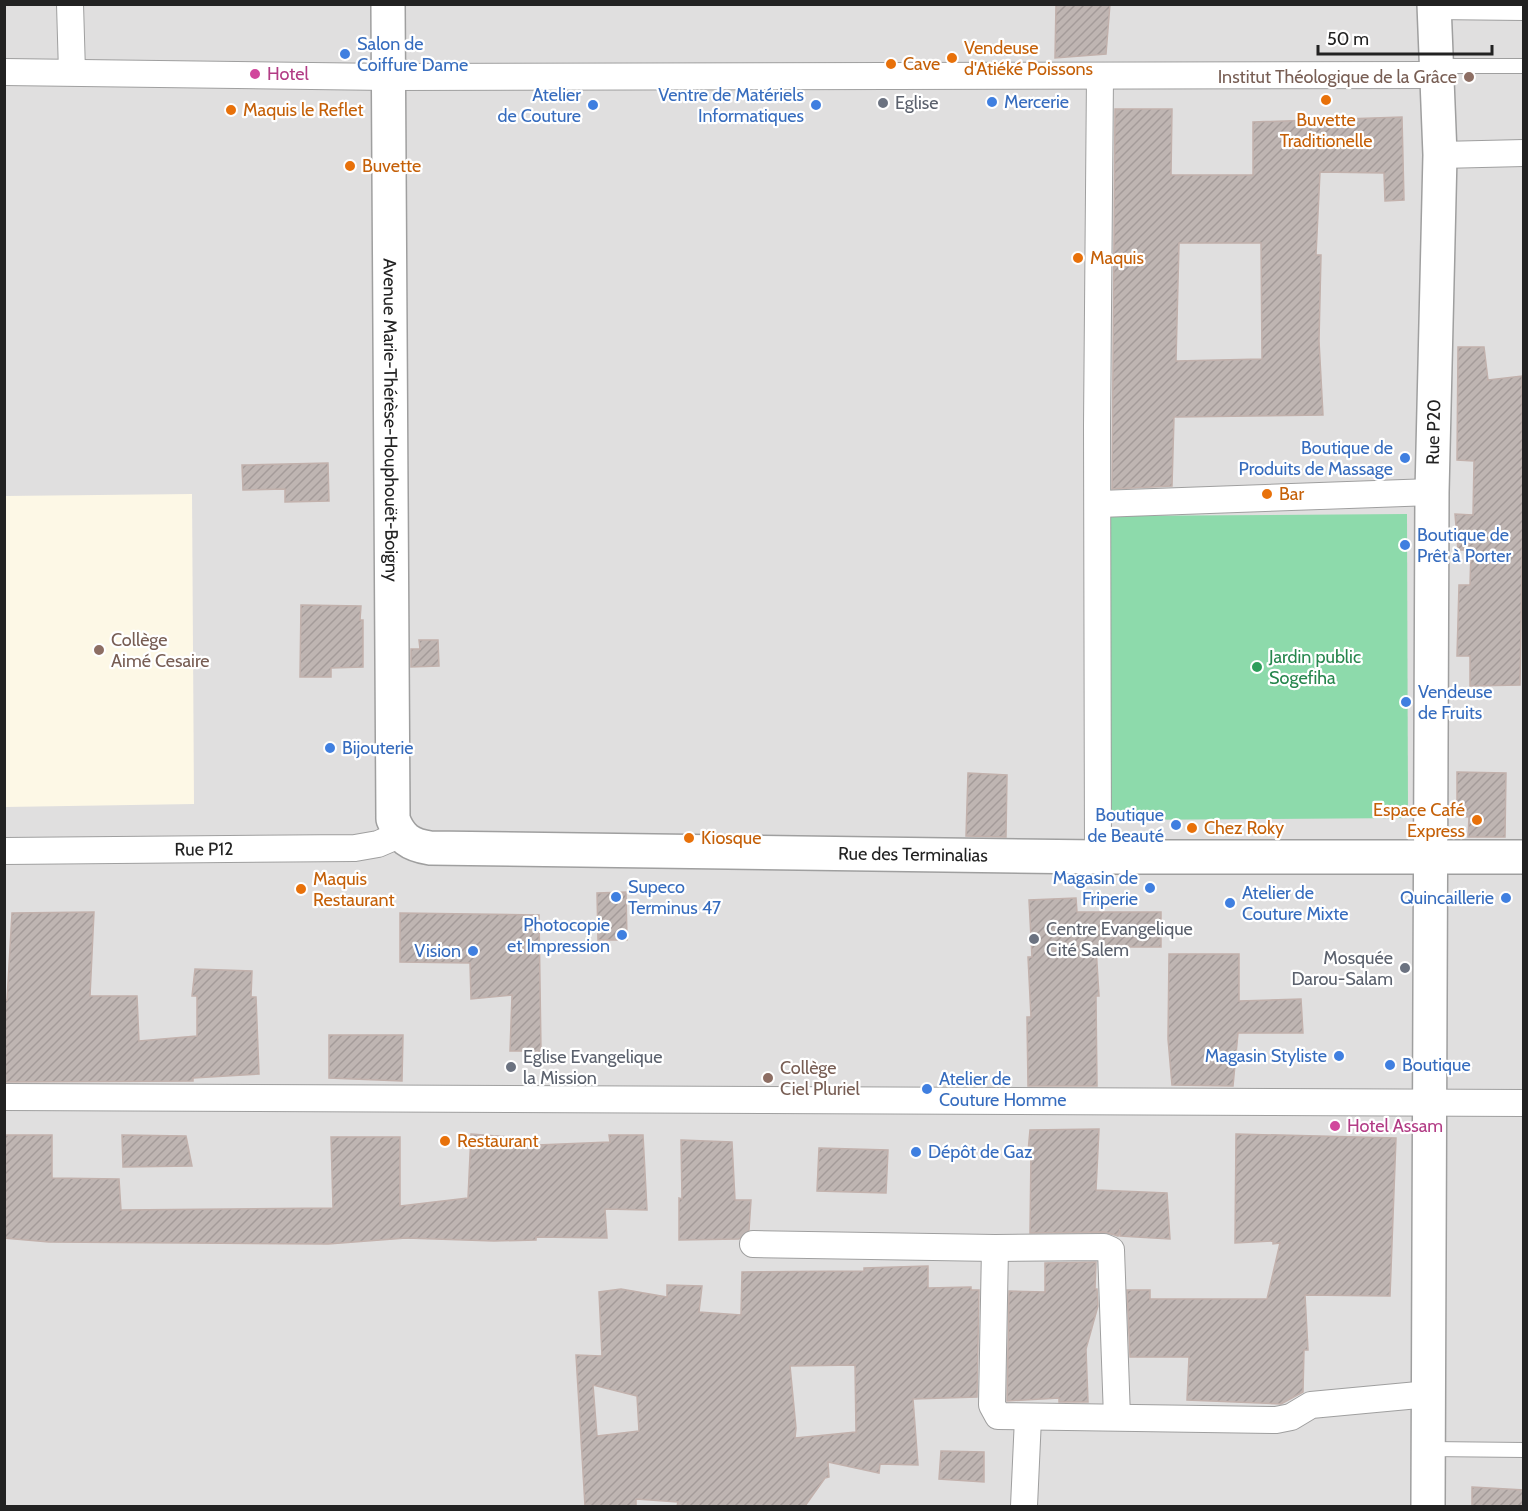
<svg xmlns="http://www.w3.org/2000/svg" width="1528" height="1511" viewBox="0 0 1528 1511" font-family="Cabin,sans-serif">
  <style>
    .residential { fill: #e0dfdf }
    .education { fill: #fdf8e6 }
    .pitch { fill: #8ddaab }
    .building { fill: url(#building-hatch); stroke: #c2b1ac; stroke-width: 1.5; fill-rule: evenodd }
    .lines { fill: none; stroke-linecap: round; stroke-linejoin: round }
    .service-casing { stroke: #9f9f9f; stroke-width: 16 }
    .minor-casing { stroke: #9f9f9f; stroke-width: 28 }
    .tertiary-casing { stroke: #9f9f9f; stroke-width: 36 }
    .service { stroke: #fff; stroke-width: 14 }
    .minor { stroke: #fff; stroke-width: 26 }
    .tertiary { stroke: #fff; stroke-width: 33 }
    .shop-dot { fill: #3f7fe0; stroke: #fff; stroke-width: 2 }
    .food-dot { fill: #e8710a; stroke: #fff; stroke-width: 2 }
    .hotel-dot { fill: #d1479c; stroke: #fff; stroke-width: 2 }
    .education-dot { fill: #8d6e63; stroke: #fff; stroke-width: 2 }
    .worship-dot { fill: #6b7280; stroke: #fff; stroke-width: 2 }
    .leisure-dot { fill: #2e9e5b; stroke: #fff; stroke-width: 2 }
    .labels { text-anchor: middle; stroke-width: 4.5; stroke-linejoin: round; paint-order: stroke }
    .shop-label { font-size: 18px; fill: #366cbe; stroke: #fff; text-anchor: start }
    .food-label { font-size: 18px; fill: #c56008; stroke: #fff; text-anchor: start }
    .hotel-label { font-size: 18px; fill: #b23c85; stroke: #fff; text-anchor: start }
    .education-label { font-size: 18px; fill: #785e54; stroke: #fff; text-anchor: start }
    .worship-label { font-size: 18px; fill: #5b616d; stroke: #fff; text-anchor: start }
    .street-label { font-size: 18px; fill: #222; stroke: #fff }
    .leisure-label { font-size: 18px; fill: #27864d; stroke: #fff; text-anchor: start }
  </style>
  <defs>
    <pattern id="building-hatch" width="6" height="6" patternUnits="userSpaceOnUse" patternTransform="scale(1.5)"><rect width="6" height="6" fill="#bfb5b2"/><path d="M-1 1l2-2M0 6l6-6M5 7l2-2" fill="none" stroke="#a49b99"/></pattern>
  </defs>
  <rect width="100%" height="100%" fill="#f1ede9"/>
  <rect class="residential" x="5" y="5" width="1518" height="1501"/>
  <polygon class="education" points="192,494 194,804 5,807 5,496"/>
  <polygon class="pitch" points="1407,514 1408,818 1107,820 1105,516"/>
  <g class="building">
    <polygon points="1056,4 1110,4 1106,54 1055,58"/>
    <path d="M1115 109H1172L1171 175H1253V122L1402 117 1404 200 1385 201 1384 173 1320 172 1316 255H1321L1319 341 1323 415 1174 417 1172 486 1112 489ZM1179 243H1261L1262 359 1176 361Z"/>
    <polygon points="1458,347 1484,347 1488,380 1522,376 1523,508 1520,685 1470,686 1470,656 1457,656 1459,585 1470,585 1471,550 1458,550 1455,514 1473,515 1474,461 1457,460"/>
    <polygon points="328,463 329,501 285,502 285,489 243,490 242,465"/>
    <polygon points="301,605 361,606 360,620 363,620 363,667 331,668 331,677 300,677"/>
    <polygon points="419,640 438,640 439,666 411,667 411,649 420,649"/>
    <polygon points="1457,772 1506,773 1505,837 1468,837 1469,817 1457,816"/>
    <polygon points="968,773 1007,775 1006,837 966,836"/>
    <polygon points="626,892 627,940 598,940 597,893"/>
    <polygon points="1076,898 1077,912 1161,912 1161,947 1096,947 1099,996 1096,996 1097,1086 1028,1086 1027,1017 1031,1017 1028,957 1032,957 1029,900"/>
    <polygon points="94,912 90,996 137,996 139,1041 197,1036 197,996 192,996 195,969 252,971 251,997 256,997 259,1074 193,1078 193,1081 4,1082 4,1000 7,1000 12,913"/>
    <polygon points="400,913 539,915 541,1051 510,1051 512,995 471,999 470,963 400,962"/>
    <polygon points="1169,954 1239,954 1239,1001 1301,999 1303,1033 1238,1033 1233,1086 1172,1085 1168,1039"/>
    <polygon points="329,1035 403,1035 402,1081 329,1078"/>
    <polygon points="1099,1129 1096,1190 1167,1193 1170,1239 1120,1236 1120,1229 1118,1236 1104,1232 1030,1233 1031,1152 1028,1152 1030,1130"/>
    <polygon points="471,1134 537,1139 537,1145 610,1142 609,1135 643,1135 647,1210 605,1209 607,1238 536,1237 536,1240 494,1241 406,1238 328,1244 49,1242 4,1238 4,1135 52,1135 52,1178 119,1179 121,1210 333,1208 331,1137 400,1137 400,1206 468,1198"/>
    <polygon points="1236,1134 1396,1138 1390,1296 1305,1295 1308,1350 1304,1350 1303,1392 1281,1404 1187,1400 1189,1357 1130,1357 1127,1290 1150,1290 1150,1299 1267,1299 1280,1243 1273,1244 1273,1241 1235,1243"/>
    <polygon points="122,1135 186,1136 192,1166 123,1167"/>
    <polygon points="681,1140 732,1142 735,1200 751,1200 749,1230 739,1239 679,1240 679,1198 682,1199"/>
    <polygon points="819,1148 888,1150 886,1193 817,1191"/>
    <polygon points="1096,1262 1095,1289 1097,1289 1098,1306 1086,1349 1088,1402 1059,1402 1059,1398 1007,1401 1009,1291 1045,1292 1045,1263"/>
    <path d="M928 1266V1288L971 1287V1290H979L977 1397 913 1399 918 1465 880 1464 879 1473 828 1462 829 1477 825 1478 805 1506H677L678 1502 636 1499V1506H585L576 1355 602 1356 599 1292 621 1289 667 1297V1285L702 1286 699 1312 741 1315 742 1272 864 1271V1268ZM855 1365 856 1432 795 1438 796 1428 790 1366ZM593 1385 637 1396 639 1431 597 1436Z"/>
    <polygon points="941,1451 984,1452 984,1482 939,1479"/>
    <polygon points="1472,1487 1524,1490 1524,1506 1472,1506"/>
  </g>
  <g class="lines">
    <defs>
      <g id="service">
        <polyline points="1436,66 1524,66"/>
        <polyline points="1429,1449 1524,1450"/>
      </g>
      <g id="minor">
        <polyline points="70,4 72,72"/>
        <polyline points="1434,6 1524,7"/>
        <polyline points="4,72 388,77 1436,75"/>
        <polyline points="1440,155 1524,153"/>
        <polyline points="1099,504 1432,492"/>
        <path id="s1" d="M4 851 355 848 378 844 399 835"/>
        <polyline points="1098,857 1097,425 1100,76"/>
        <polyline points="4,1097 1524,1103"/>
        <polyline points="753,1244 995,1248 1104,1247 1111,1250 1117,1417"/>
        <polyline points="995,1248 992,1405 998,1416 1276,1420 1291,1417 1311,1405 1429,1394"/>
        <polyline points="1024,1506 1028,1418"/>
      </g>
      <g id="tertiary">
        <path id="s2" d="M388 4 393 819C400 838 410 845 430 848L1098 857H1524"/>
        <path id="s3" d="M1428 1506 1432 492 1440 155 1434 4"/>
      </g>
    </defs>
    <use href="#service" class="service-casing"/>
    <use href="#minor" class="minor-casing"/>
    <use href="#tertiary" class="tertiary-casing"/>
    <use href="#service" class="service"/>
    <use href="#minor" class="minor"/>
    <use href="#tertiary" class="tertiary"/>
  </g>
  <g class="shop-dot">
    <circle cx="345" cy="54" r="6"/>
    <circle cx="992" cy="102" r="6"/>
    <circle cx="593" cy="105" r="6"/>
    <circle cx="816" cy="105" r="6"/>
    <circle cx="1405" cy="458" r="6"/>
    <circle cx="1405" cy="545" r="6"/>
    <circle cx="1406" cy="702" r="6"/>
    <circle cx="330" cy="748" r="6"/>
    <circle cx="1176" cy="825" r="6"/>
    <circle cx="1150" cy="888" r="6"/>
    <circle cx="616" cy="897" r="6"/>
    <circle cx="1506" cy="898" r="6"/>
    <circle cx="1230" cy="903" r="6"/>
    <circle cx="622" cy="935" r="6"/>
    <circle cx="473" cy="951" r="6"/>
    <circle cx="1339" cy="1056" r="6"/>
    <circle cx="1390" cy="1065" r="6"/>
    <circle cx="927" cy="1089" r="6"/>
    <circle cx="916" cy="1152" r="6"/>
  </g>
  <g class="food-dot">
    <circle cx="952" cy="58" r="6"/>
    <circle cx="891" cy="64" r="6"/>
    <circle cx="1326" cy="100" r="6"/>
    <circle cx="231" cy="110" r="6"/>
    <circle cx="350" cy="166" r="6"/>
    <circle cx="1078" cy="258" r="6"/>
    <circle cx="1267" cy="494" r="6"/>
    <circle cx="1477" cy="820" r="6"/>
    <circle cx="1192" cy="828" r="6"/>
    <circle cx="689" cy="838" r="6"/>
    <circle cx="301" cy="889" r="6"/>
    <circle cx="445" cy="1141" r="6"/>
  </g>
  <g class="hotel-dot">
    <circle cx="255" cy="74" r="6"/>
    <circle cx="1335" cy="1126" r="6"/>
  </g>
  <g class="education-dot">
    <circle cx="1469" cy="77" r="6"/>
    <circle cx="99" cy="650" r="6"/>
    <circle cx="768" cy="1078" r="6"/>
  </g>
  <g class="worship-dot">
    <circle cx="883" cy="103" r="6"/>
    <circle cx="1034" cy="939" r="6"/>
    <circle cx="1405" cy="968" r="6"/>
    <circle cx="511" cy="1067" r="6"/>
  </g>
  <circle class="leisure-dot" cx="1257" cy="667" r="6"/>
  <g class="labels">
    <g class="shop-label">
      <text x="357" y="50">Salon de<tspan x="357" dy="21">Coiffure Dame</tspan></text>
      <text x="581" y="101" text-anchor="end">Atelier<tspan x="581" dy="21">de Couture</tspan></text>
      <text x="804" y="101" text-anchor="end">Ventre de Matériels<tspan x="804" dy="21">Informatiques</tspan></text>
      <text x="1004" y="108">Mercerie</text>
      <text x="1393" y="454" text-anchor="end">Boutique de<tspan x="1393" dy="21">Produits de Massage</tspan></text>
      <text x="1417" y="541">Boutique de<tspan x="1417" dy="21">Prêt à Porter</tspan></text>
      <text x="1418" y="698">Vendeuse<tspan x="1418" dy="21">de Fruits</tspan></text>
      <text x="342" y="754">Bijouterie</text>
      <text x="1164" y="821" text-anchor="end">Boutique<tspan x="1164" dy="21">de Beauté</tspan></text>
      <text x="1138" y="884" text-anchor="end">Magasin de<tspan x="1138" dy="21">Friperie</tspan></text>
      <text x="628" y="893">Supeco<tspan x="628" dy="21">Terminus 47</tspan></text>
      <text x="1242" y="899">Atelier de<tspan x="1242" dy="21">Couture Mixte</tspan></text>
      <text x="1494" y="904" text-anchor="end">Quincaillerie</text>
      <text x="610" y="931" text-anchor="end">Photocopie<tspan x="610" dy="21">et Impression</tspan></text>
      <text x="461" y="957" text-anchor="end">Vision</text>
      <text x="1327" y="1062" text-anchor="end">Magasin Styliste</text>
      <text x="1402" y="1071">Boutique</text>
      <text x="939" y="1085">Atelier de<tspan x="939" dy="21">Couture Homme</tspan></text>
      <text x="928" y="1158">Dépôt de Gaz</text>
    </g>
    <g class="food-label">
      <text x="964" y="54">Vendeuse<tspan x="964" dy="21">d'Atiéké Poissons</tspan></text>
      <text x="903" y="70">Cave</text>
      <text x="243" y="116">Maquis le Reflet</text>
      <text x="1326" y="126" text-anchor="middle">Buvette<tspan x="1326" dy="21">Traditionelle</tspan></text>
      <text x="362" y="172">Buvette</text>
      <text x="1090" y="264">Maquis</text>
      <text x="1279" y="500">Bar</text>
      <text x="1465" y="816" text-anchor="end">Espace Café<tspan x="1465" dy="21">Express</tspan></text>
      <text x="1204" y="834">Chez Roky</text>
      <text x="701" y="844">Kiosque</text>
      <text x="313" y="885">Maquis<tspan x="313" dy="21">Restaurant</tspan></text>
      <text x="457" y="1147">Restaurant</text>
    </g>
    <g class="hotel-label">
      <text x="267" y="80">Hotel</text>
      <text x="1347" y="1132">Hotel Assam</text>
    </g>
    <g class="education-label">
      <text x="1457" y="83" text-anchor="end">Institut Théologique de la Grâce</text>
      <text x="111" y="646">Collège<tspan x="111" dy="21">Aimé Cesaire</tspan></text>
      <text x="780" y="1074">Collège<tspan x="780" dy="21">Ciel Pluriel</tspan></text>
    </g>
    <g class="worship-label">
      <text x="895" y="109">Eglise</text>
      <text x="1046" y="935">Centre Evangelique<tspan x="1046" dy="21">Cité Salem</tspan></text>
      <text x="1393" y="964" text-anchor="end">Mosquée<tspan x="1393" dy="21">Darou-Salam</tspan></text>
      <text x="523" y="1063">Eglise Evangelique<tspan x="523" dy="21">la Mission</tspan></text>
    </g>
    <g class="street-label">
      <text dy="6" stroke="none"><textPath href="#s2" startOffset="416">Avenue Marie-Thérèse-Houphouët-Boigny</textPath></text>
      <text dy="6" stroke="none"><textPath href="#s3" startOffset="1074">Rue P20</textPath></text>
      <text dy="6" stroke="none"><textPath href="#s1" startOffset="200">Rue P12</textPath></text>
      <text dy="6" stroke="none"><textPath href="#s2" startOffset="1348">Rue des Terminalias</textPath></text>
    </g>
    <g class="leisure-label">
      <text x="1269" y="663">Jardin public<tspan x="1269" dy="21">Sogefiha</tspan></text>
    </g>
  </g>
  <rect width="1528" height="1511" fill="none" stroke="#222222" stroke-width="12"/>
  <path d="M1318 45v9h174v-9" fill="none" stroke="#222222" stroke-width="3"/>
  <text x="1327" y="45" font-size="18" fill="#222222" stroke="#ffffff" stroke-width="4.5" paint-order="stroke">50 m</text>
</svg>
